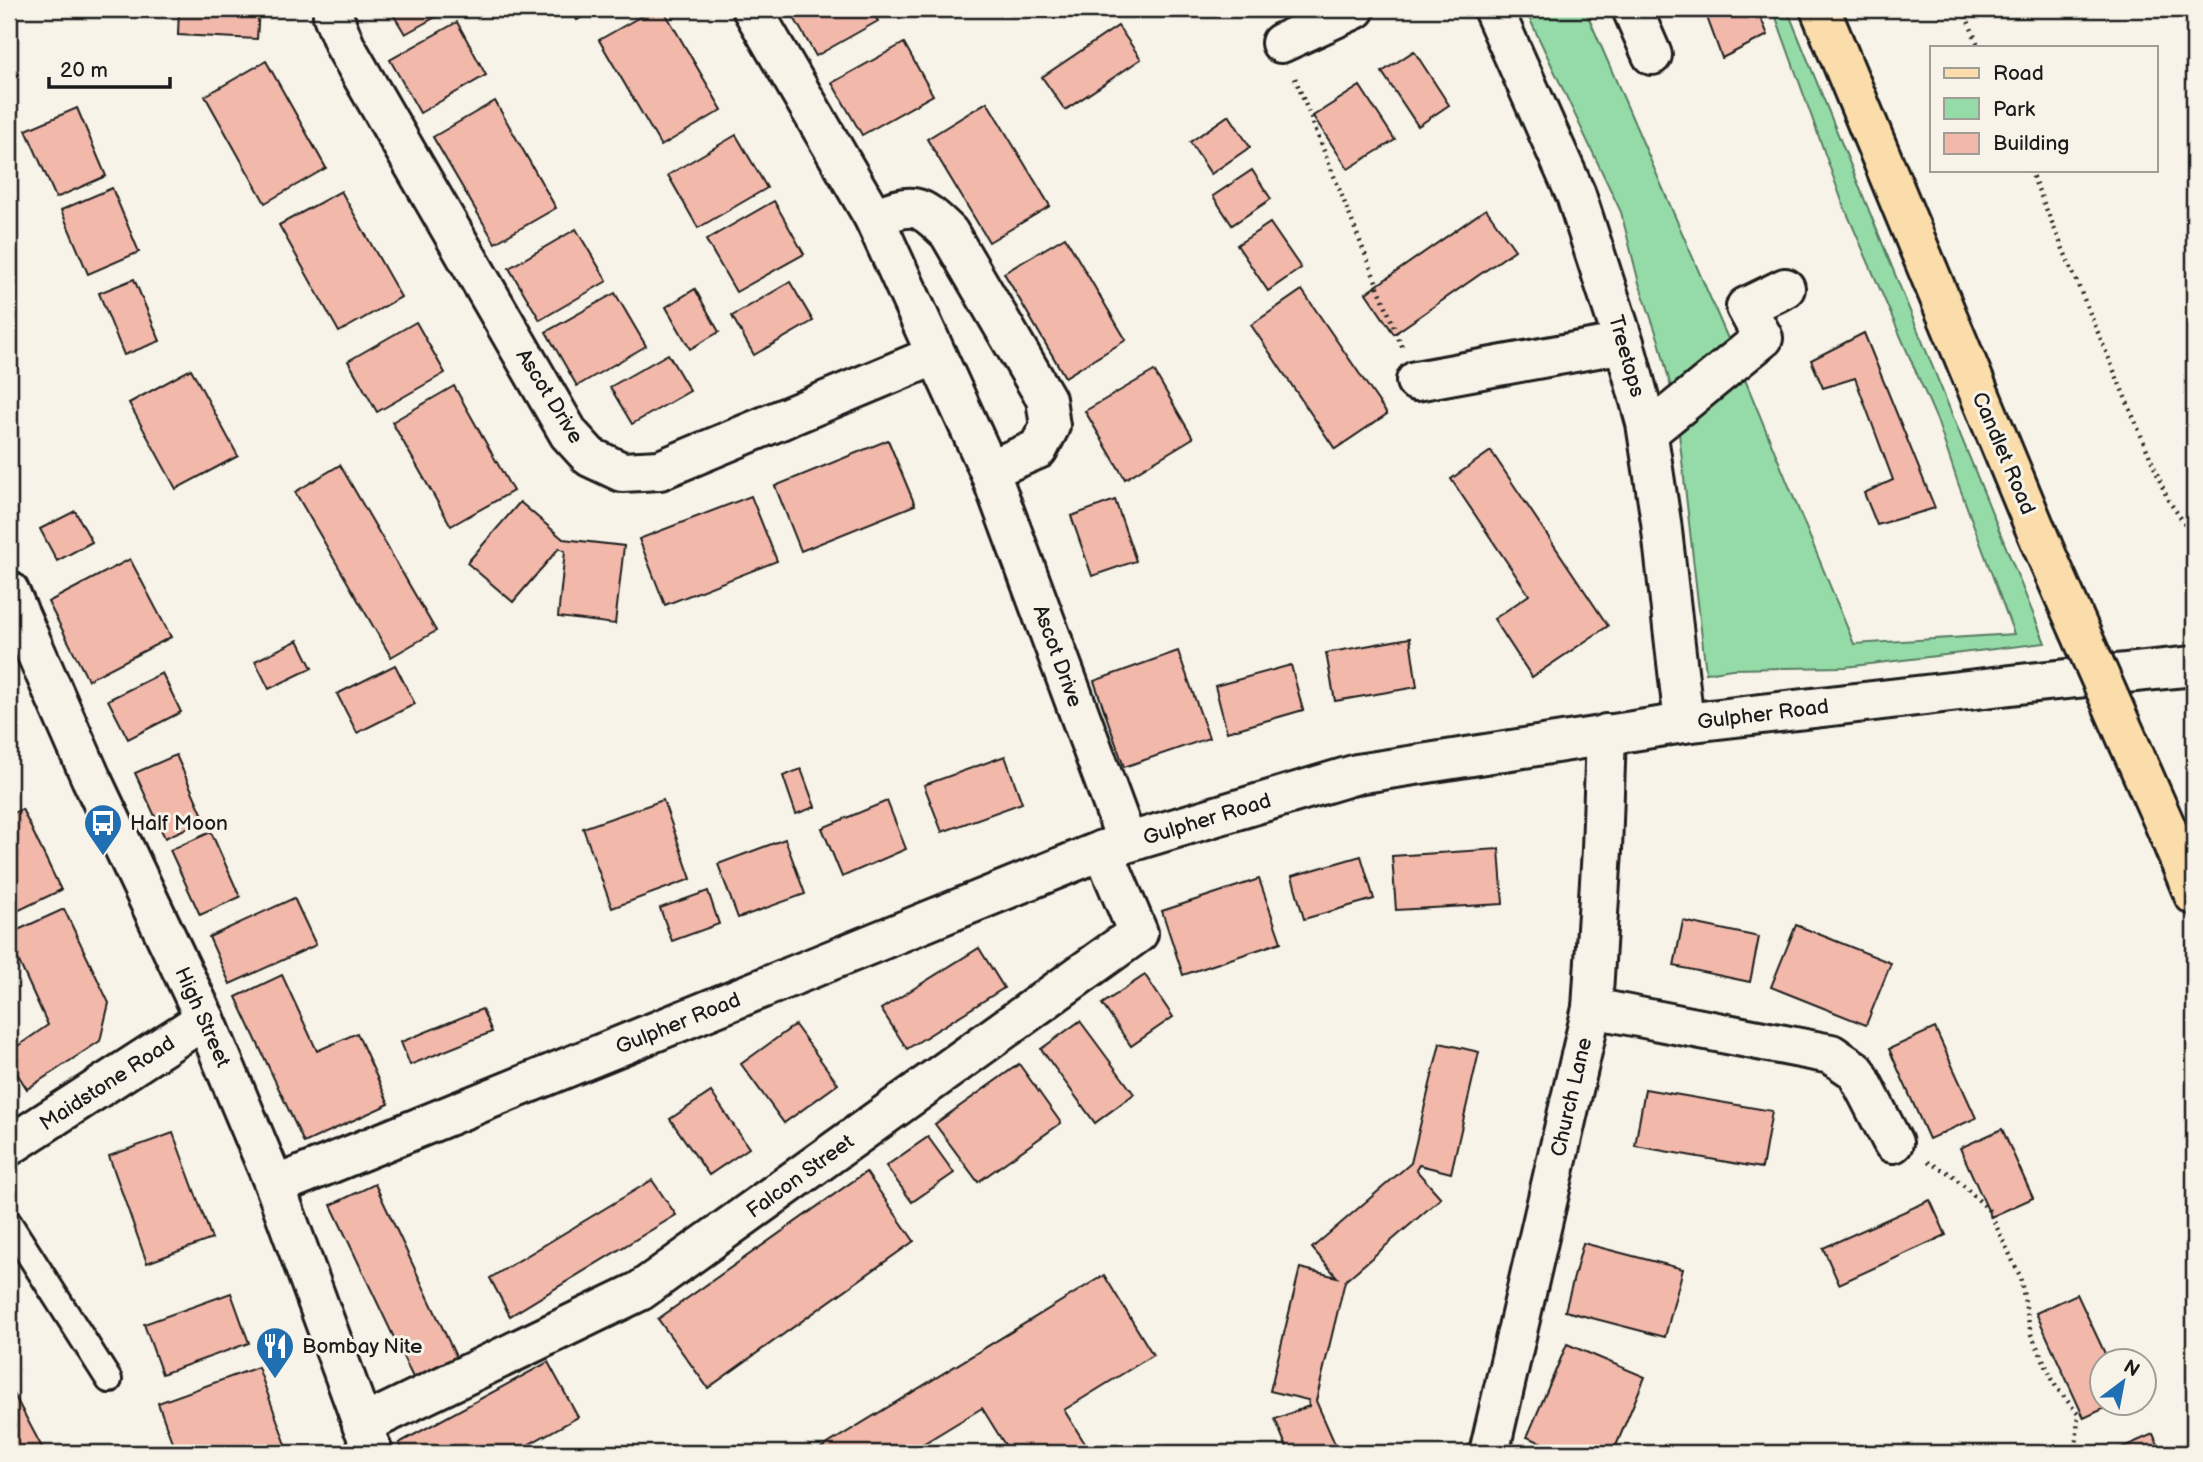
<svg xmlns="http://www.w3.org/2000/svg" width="2203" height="1462" viewBox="0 0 2203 1462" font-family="'Balsamiq Sans',sans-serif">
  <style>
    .green { fill: #95dba8; stroke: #587c62; stroke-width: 2 }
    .building { fill: #f2b9ab; stroke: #1c1c1c; stroke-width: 2 }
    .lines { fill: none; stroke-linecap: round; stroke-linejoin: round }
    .service-casing { stroke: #1c1c1c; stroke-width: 30 }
    .minor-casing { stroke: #1c1c1c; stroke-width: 44 }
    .tertiary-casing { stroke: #1c1c1c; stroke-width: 44 }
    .primary-casing { stroke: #1c1c1c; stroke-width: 44 }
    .path { stroke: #1c1c1c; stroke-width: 4.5; stroke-dasharray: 2 5; stroke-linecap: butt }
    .service { stroke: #f7f3e8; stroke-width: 24 }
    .minor { stroke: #f7f3e8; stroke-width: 38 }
    .tertiary { stroke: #f7f3e8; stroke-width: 38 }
    .primary { stroke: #fbddab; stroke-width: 38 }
    .primary-bridge-casing { stroke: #1c1c1c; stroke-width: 44; stroke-linecap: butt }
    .primary-bridge { stroke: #fbddab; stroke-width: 38 }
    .labels { text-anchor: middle; stroke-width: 6; stroke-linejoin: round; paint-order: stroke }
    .street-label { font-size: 21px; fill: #1c1c1c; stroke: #f7f3e8 }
    .poi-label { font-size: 21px; fill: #1c1c1c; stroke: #f7f3e8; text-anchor: start }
  </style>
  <rect width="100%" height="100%" fill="#f7f3e8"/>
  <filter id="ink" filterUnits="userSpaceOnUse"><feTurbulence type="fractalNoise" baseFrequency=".0143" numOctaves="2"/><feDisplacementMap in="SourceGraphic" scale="14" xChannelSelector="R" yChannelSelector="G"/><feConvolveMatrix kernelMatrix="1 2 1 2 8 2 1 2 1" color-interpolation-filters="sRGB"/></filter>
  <g filter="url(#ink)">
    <polygon class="green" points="1525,9 1585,9 1732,348 1854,644 2014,634 1958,483 1937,420 1843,204 1773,9 1787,9 2045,643 1845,667 1732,669 1706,673 1676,407 1659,341 1639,283 1621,212"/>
    <g class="building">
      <polygon points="179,9 259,9 257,39 178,35"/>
      <polygon points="390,9 450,9 405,34"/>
      <polygon points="571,9 596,9 577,20"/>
      <polygon points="654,9 663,9 722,110 661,146 599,40"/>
      <polygon points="789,9 871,9 878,21 816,56"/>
      <polygon points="1704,9 1757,9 1768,35 1722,58"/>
      <polygon points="457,22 486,75 420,113 390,60"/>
      <polygon points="1118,26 1141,59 1065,110 1042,77"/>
      <polygon points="904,43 933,95 862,135 832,83"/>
      <polygon points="1414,51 1449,105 1418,126 1382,72"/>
      <polygon points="266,61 326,168 265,203 205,96"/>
      <polygon points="1360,86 1395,140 1348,169 1313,116"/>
      <polygon points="495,101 556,208 495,243 433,137"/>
      <polygon points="987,102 1050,206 989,242 927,139"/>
      <polygon points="77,108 106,176 56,198 26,130"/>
      <polygon points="1229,115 1250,147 1211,174 1190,142"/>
      <polygon points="736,135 767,188 698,228 668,175"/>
      <polygon points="1252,170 1271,199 1232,225 1213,196"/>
      <polygon points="112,188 139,252 88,274 61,210"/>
      <polygon points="341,191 401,297 339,332 279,225"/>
      <polygon points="774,201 804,254 736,292 706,240"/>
      <polygon points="1486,209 1515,250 1394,334 1366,293"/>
      <polygon points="1270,223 1301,268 1268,291 1237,245"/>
      <polygon points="576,229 607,281 540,320 509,268"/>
      <polygon points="1065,237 1126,340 1065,377 1004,273"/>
      <polygon points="134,279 160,341 124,355 99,293"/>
      <polygon points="790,282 813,321 754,355 732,316"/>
      <polygon points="695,289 719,332 690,349 666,307"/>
      <polygon points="1302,290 1387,414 1335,449 1251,325"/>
      <polygon points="615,293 646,346 577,386 546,332"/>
      <polygon points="416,322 445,373 377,412 348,361"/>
      <polygon points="1864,333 1935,508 1877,525 1864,493 1893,480 1855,378 1823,388 1811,360"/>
      <polygon points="668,354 690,391 632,424 610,387"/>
      <polygon points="191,369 238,456 176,489 129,403"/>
      <polygon points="1154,371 1193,438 1125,479 1085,411"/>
      <polygon points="454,386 513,491 451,526 392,422"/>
      <polygon points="888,440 915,505 801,551 775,486"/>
      <polygon points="1491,451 1608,626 1532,677 1494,619 1529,595 1451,479"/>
      <polygon points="340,465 436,631 391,657 295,492"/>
      <polygon points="751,496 777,561 665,605 639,539"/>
      <polygon points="1115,500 1136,561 1092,576 1071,516"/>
      <polygon points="520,502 563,539 624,546 615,624 558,617 565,551 559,548 513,602 467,563"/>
      <polygon points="75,511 92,542 57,561 40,529"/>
      <polygon points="130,559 171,637 88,680 48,602"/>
      <polygon points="1410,638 1417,687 1335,701 1326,653"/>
      <polygon points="298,640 312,668 269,689 255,661"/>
      <polygon points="1178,651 1209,738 1124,767 1094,681"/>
      <polygon points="395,665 415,704 357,733 337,694"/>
      <polygon points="1291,665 1303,710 1227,732 1215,686"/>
      <polygon points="162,673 181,712 128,739 108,700"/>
      <polygon points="176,755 205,820 165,838 135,773"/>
      <polygon points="1005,756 1022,803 942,832 924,785"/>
      <polygon points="801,769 815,807 796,814 783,776"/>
      <polygon points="663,800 691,879 612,908 583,828"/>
      <polygon points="887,801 906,849 842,877 822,828"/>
      <polygon points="22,809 61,890 9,915 9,815"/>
      <polygon points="211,832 240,897 200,915 170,850"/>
      <polygon points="785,839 805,894 738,918 718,864"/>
      <polygon points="1499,849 1503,904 1396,910 1392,856"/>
      <polygon points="1361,856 1374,899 1304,919 1292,876"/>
      <polygon points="1259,879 1281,942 1183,975 1162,911"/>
      <polygon points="708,891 719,924 672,941 660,908"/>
      <polygon points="294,898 316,945 230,984 209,937"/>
      <polygon points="64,909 109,1003 100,1041 27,1089 9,1061 9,1052 48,1025 9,940 9,934"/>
      <polygon points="1683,921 1759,937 1750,982 1674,966"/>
      <polygon points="1796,925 1891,963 1866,1025 1771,987"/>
      <polygon points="979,948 1004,988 907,1049 881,1009"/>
      <polygon points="282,975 317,1051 357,1033 389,1104 304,1143 236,997"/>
      <polygon points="1145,975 1173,1017 1131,1046 1102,1004"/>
      <polygon points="482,1009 492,1032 410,1065 401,1042"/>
      <polygon points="1080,1021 1134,1094 1095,1123 1041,1049"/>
      <polygon points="795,1025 838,1084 784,1123 741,1064"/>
      <polygon points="1935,1028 1976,1118 1929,1139 1889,1049"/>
      <polygon points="1440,1043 1479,1052 1451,1173 1419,1165 1416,1170 1441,1198 1345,1281 1316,1401 1339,1453 1289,1453 1275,1419 1309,1406 1308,1400 1270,1391 1300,1268 1337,1277 1312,1248 1411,1163"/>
      <polygon points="1019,1064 1061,1123 978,1182 935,1124"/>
      <polygon points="1645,1089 1772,1111 1762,1168 1635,1146"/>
      <polygon points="711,1092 749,1148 709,1175 670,1119"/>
      <polygon points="2002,1129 2033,1198 1991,1217 1960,1148"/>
      <polygon points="173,1133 212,1239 147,1263 109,1156"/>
      <polygon points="928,1137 954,1173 912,1202 886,1166"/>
      <polygon points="866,1172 914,1241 708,1388 658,1319"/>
      <polygon points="652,1180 676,1215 510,1316 490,1278"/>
      <polygon points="375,1184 459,1363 416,1384 331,1205"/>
      <polygon points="1930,1200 1946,1235 1839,1284 1823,1248"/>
      <polygon points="1583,1243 1683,1269 1665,1337 1565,1311"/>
      <polygon points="1104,1275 1153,1355 1064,1410 1091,1453 1010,1453 982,1408 908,1453 813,1453"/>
      <polygon points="231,1293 249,1343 162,1374 144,1324"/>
      <polygon points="2077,1294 2108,1360 2102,1360 2102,1402 2118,1402 2084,1418 2036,1313"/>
      <polygon points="1567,1344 1645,1377 1613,1453 1567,1453 1527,1437"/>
      <polygon points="548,1362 578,1417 526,1446 529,1453 404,1453 399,1443"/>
      <polygon points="258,1367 289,1453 176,1453 158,1403"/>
      <polygon points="10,1387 45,1453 9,1453"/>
      <polygon points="2153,1434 2162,1453 2112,1453 2112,1452"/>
    </g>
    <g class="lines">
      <defs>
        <polyline id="service" points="9,1223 109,1380"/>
        <g id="minor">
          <polyline points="333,9 333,16 345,46 569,434 590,457 622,472 660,470 936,355"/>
          <polyline points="752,9 874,218 989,470 1127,842"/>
          <polyline points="1493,9 1576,195 1624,343 1646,423 1661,522 1684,723"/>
          <polyline points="1632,9 1652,55"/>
          <polyline points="1281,43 1355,9"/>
          <path d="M874 218C914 202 918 203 949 233L1046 399 1050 426 1038 449 989 470"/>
          <polyline points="1416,381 1624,343"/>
          <polyline points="1648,432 1763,338 1746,307 1785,288"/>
          <polyline points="1592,1008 1831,1054 1856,1071 1893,1143"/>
          <polyline points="362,1425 640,1291 1138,933 1103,850"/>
          <polyline points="1489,1453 1592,1008 1602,850 1606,734"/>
        </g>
        <g id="tertiary">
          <polyline points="9,591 91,778 205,1019 275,1186 373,1453"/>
          <polyline points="9,1146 205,1019"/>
          <polyline points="275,1186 1103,850 1357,774 1684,723 2028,683 2194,666"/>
        </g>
        <g id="primary">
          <polyline points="1820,9 2042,545"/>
          <polyline points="2165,825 2194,895"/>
        </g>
      </defs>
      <use href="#service" class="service-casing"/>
      <use href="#minor" class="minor-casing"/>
      <use href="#tertiary" class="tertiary-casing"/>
      <use href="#primary" class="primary-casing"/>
      <g class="path">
        <polyline points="1963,9 1979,47"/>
        <polyline points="1295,78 1402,347"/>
        <polyline points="2030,170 2168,500 2190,531 2194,535"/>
        <polyline points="1928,1162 1951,1174 1988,1209 2020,1276 2031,1334 2056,1387 2078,1414 2076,1453"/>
      </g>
      <use href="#service" class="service"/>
      <use href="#minor" class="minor"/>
      <use href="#tertiary" class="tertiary"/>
      <use href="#primary" class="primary"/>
      <defs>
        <polyline id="primary-bridge" points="2042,545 2165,825"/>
      </defs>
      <use href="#primary-bridge" class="primary-bridge-casing"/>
      <use href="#primary-bridge" class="primary-bridge"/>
    </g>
  </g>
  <defs>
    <symbol id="bus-pin" viewBox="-11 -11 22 30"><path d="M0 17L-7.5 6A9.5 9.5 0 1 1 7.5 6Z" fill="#1f6fb2" stroke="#f7f3e8"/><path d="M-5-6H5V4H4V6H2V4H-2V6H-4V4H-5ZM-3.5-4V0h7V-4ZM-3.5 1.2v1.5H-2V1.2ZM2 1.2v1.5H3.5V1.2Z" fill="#fff"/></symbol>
    <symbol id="restaurant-pin" viewBox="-11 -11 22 30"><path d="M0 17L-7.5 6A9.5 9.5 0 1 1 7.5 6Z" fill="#1f6fb2" stroke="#f7f3e8"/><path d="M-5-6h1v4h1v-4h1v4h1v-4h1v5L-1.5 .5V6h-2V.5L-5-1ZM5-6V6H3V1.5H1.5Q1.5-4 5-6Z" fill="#fff"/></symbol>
  </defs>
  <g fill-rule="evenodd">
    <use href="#bus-pin" x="81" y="801" width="44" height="60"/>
    <use href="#restaurant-pin" x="253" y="1324" width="44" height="60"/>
  </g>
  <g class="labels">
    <g class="street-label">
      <text transform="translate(1627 356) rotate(74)" y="7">Treetops</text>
      <text transform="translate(550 396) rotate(58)" y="7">Ascot Drive</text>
      <text transform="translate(2004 453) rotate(67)" y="7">Candlet Road</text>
      <text transform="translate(1058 656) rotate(70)" y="7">Ascot Drive</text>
      <text transform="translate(1763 714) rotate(-7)" y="7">Gulpher Road</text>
      <text transform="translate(1207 819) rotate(-17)" y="7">Gulpher Road</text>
      <text transform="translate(203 1017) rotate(66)" y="7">High Street</text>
      <text transform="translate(678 1023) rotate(-22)" y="7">Gulpher Road</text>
      <text transform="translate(107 1083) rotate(-33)" y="7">Maidstone Road</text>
      <text transform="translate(1571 1097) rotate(-77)" y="7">Church Lane</text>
      <text transform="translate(800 1176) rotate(-36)" y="7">Falcon Street</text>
    </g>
    <g class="poi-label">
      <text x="130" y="830">Half Moon</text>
      <text x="302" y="1353">Bombay Nite</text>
    </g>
  </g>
  <rect width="2203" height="1462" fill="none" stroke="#f7f3e8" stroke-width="35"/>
  <rect x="18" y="18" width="2168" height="1427" fill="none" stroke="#1c1c1c" stroke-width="2.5" filter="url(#ink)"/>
  <rect x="1930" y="46" width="228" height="126" fill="#f7f3e8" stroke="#9f9d96" stroke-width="2"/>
  <rect x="1944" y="68" width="35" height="10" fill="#fbddab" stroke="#9f9d96" stroke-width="2"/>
  <text x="1993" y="80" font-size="21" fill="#1c1c1c">Road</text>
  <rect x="1944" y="98" width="35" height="21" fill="#95dba8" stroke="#9f9d96" stroke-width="2"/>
  <text x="1993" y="116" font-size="21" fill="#1c1c1c">Park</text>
  <rect x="1944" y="133" width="35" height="21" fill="#f2b9ab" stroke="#9f9d96" stroke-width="2"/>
  <text x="1993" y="150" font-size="21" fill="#1c1c1c">Building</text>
  <g transform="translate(2123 1382) rotate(32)"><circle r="33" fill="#f7f3e8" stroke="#9f9d96" stroke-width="2"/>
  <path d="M0-5L12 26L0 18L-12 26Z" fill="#1f6fb2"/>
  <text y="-10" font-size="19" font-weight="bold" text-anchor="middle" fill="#1c1c1c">N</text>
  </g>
  <path d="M49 77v10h121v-10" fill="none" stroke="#1c1c1c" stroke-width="3.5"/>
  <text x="60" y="77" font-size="21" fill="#1c1c1c" stroke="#f7f3e8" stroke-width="5" paint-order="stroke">20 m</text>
</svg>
